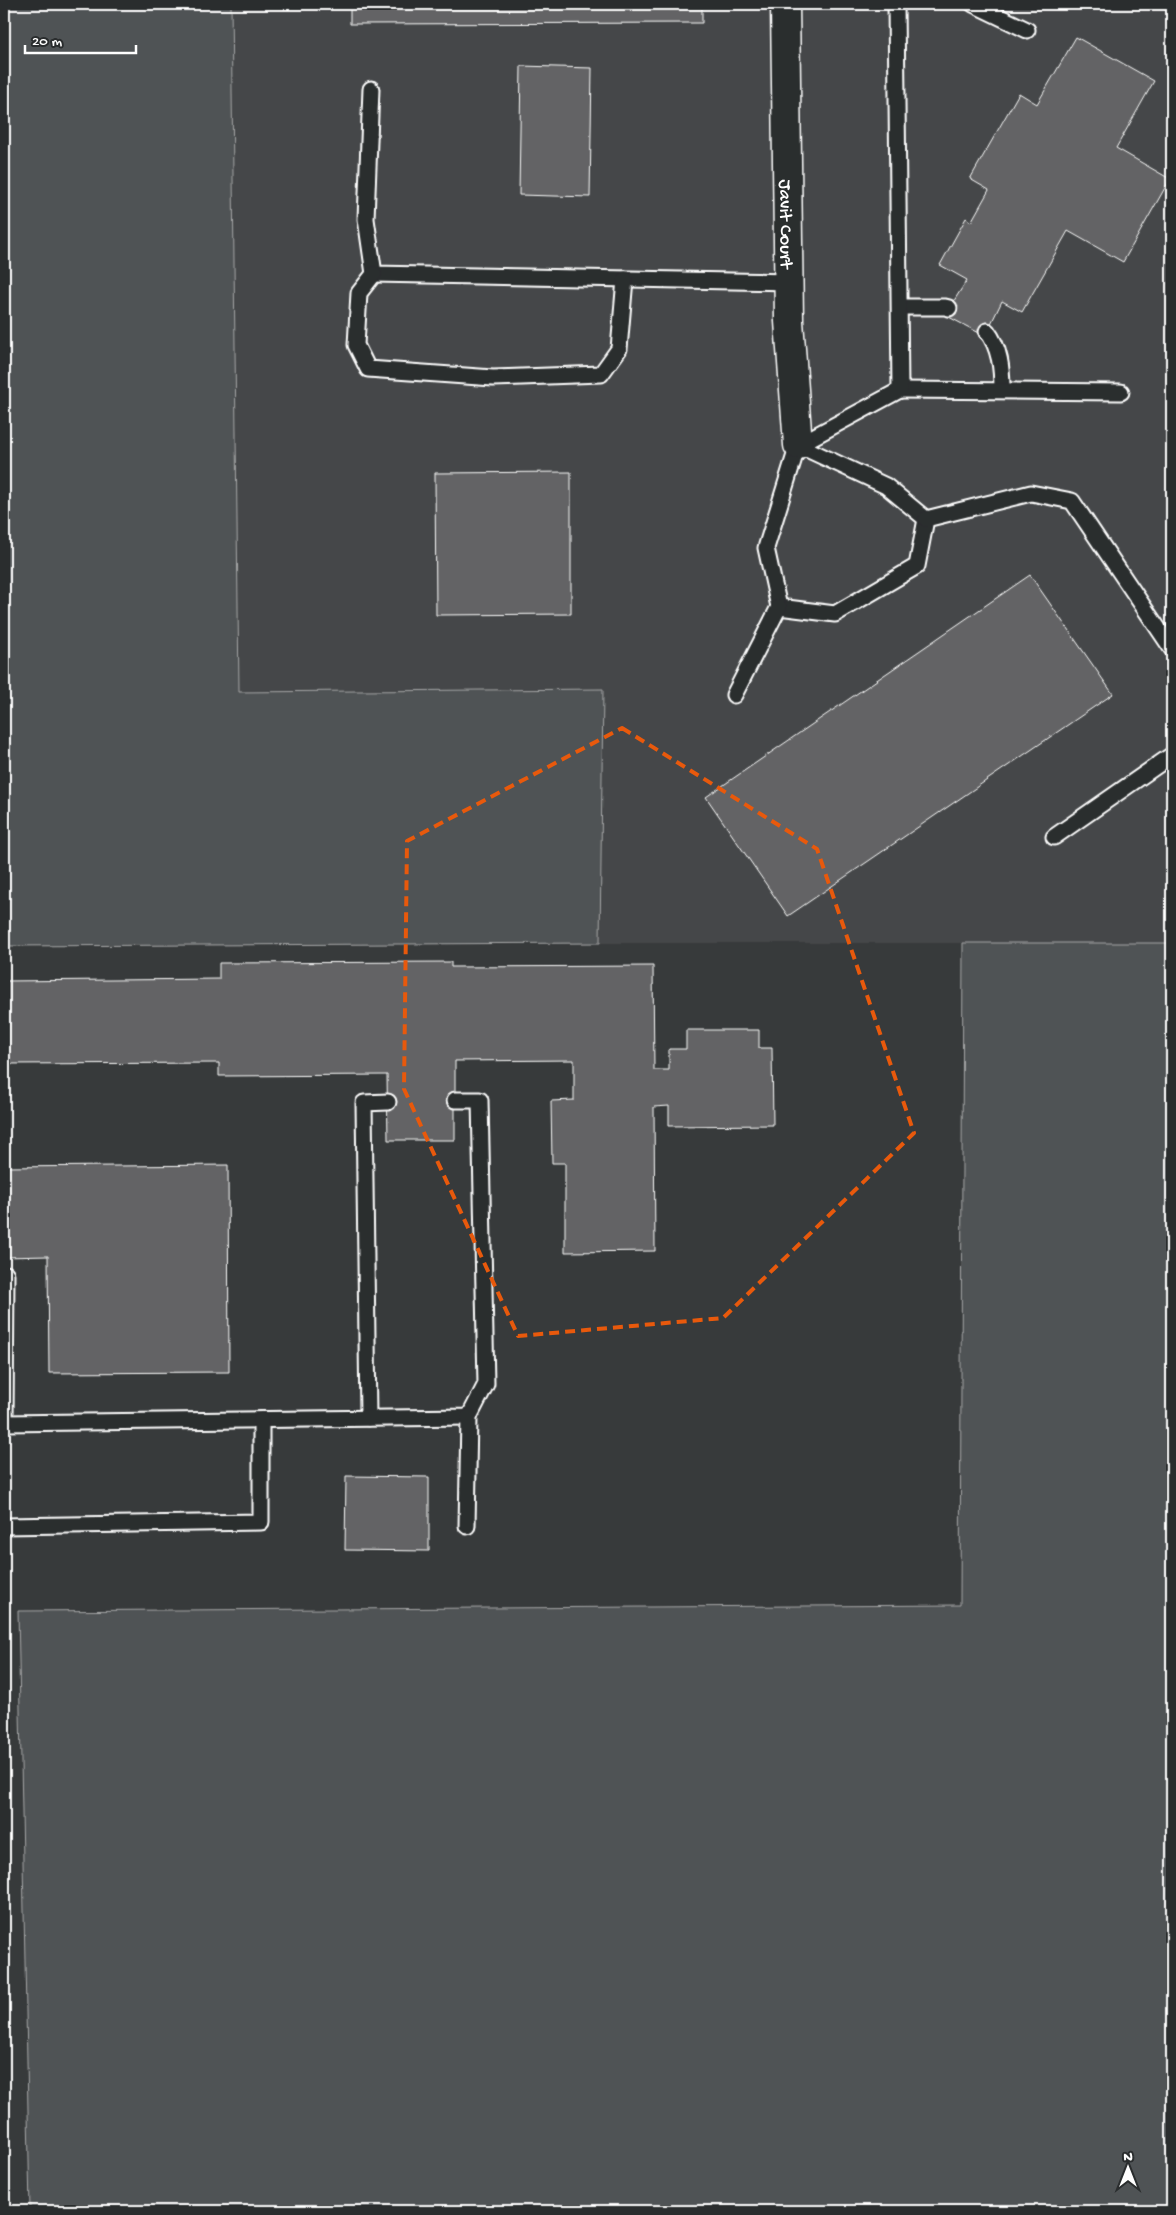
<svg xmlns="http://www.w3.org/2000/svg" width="1176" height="2215" viewBox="0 0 1176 2215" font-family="'Gochi Hand',sans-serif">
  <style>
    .built { fill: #444748 }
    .green { fill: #505354; stroke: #a8a9aa }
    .building { fill: #636465; stroke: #fff }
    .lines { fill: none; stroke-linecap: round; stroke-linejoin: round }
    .service-casing { stroke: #fff; stroke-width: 19 }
    .minor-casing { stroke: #fff; stroke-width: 31 }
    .service { stroke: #2a2d2e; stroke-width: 15 }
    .minor { stroke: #2a2d2e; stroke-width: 28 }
    .marked { fill: none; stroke: #e8590c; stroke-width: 4; stroke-dasharray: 10 6; stroke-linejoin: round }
    .labels { text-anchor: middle; stroke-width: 4; stroke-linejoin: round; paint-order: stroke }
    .street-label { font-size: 19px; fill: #fff; stroke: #2a2d2e }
  </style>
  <rect width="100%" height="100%" fill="#373a3b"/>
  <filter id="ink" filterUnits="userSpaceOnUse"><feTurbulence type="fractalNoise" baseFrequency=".02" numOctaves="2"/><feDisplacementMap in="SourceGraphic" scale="10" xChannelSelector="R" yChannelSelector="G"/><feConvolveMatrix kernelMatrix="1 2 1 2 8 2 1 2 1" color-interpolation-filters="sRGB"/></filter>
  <g filter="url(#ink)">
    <polygon class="built" points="231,4 1172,4 1172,943 600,943 602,689 239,692"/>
    <g class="green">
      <polygon points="4,4 231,4 239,692 603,689 600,943 4,946"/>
      <polygon points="963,943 1172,943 1172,2211 30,2211 18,1611 960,1605"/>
    </g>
    <g class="building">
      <polygon points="350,4 702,4 702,23 350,24"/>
      <polygon points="1076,37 1154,81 1116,148 1170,179 1123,262 1068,231 1022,312 1002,301 985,336 945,315 967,280 940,265 966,218 971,222 989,190 970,179 1019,93 1037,104"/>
      <polygon points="521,66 592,68 590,197 519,195"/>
      <polygon points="571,472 571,614 436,615 435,473"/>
      <polygon points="1030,575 1113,694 788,916 706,797"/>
      <polygon points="451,962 451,967 653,966 654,1070 669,1070 669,1049 686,1049 686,1030 759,1030 759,1048 772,1048 773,1125 669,1126 669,1106 654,1107 655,1251 565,1252 565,1163 552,1163 551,1101 574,1100 574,1060 455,1061 455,1140 388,1140 387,1075 219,1076 219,1063 4,1064 4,981 219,979 219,963"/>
      <polygon points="228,1165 229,1372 49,1373 48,1256 4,1257 4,1167"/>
      <polygon points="346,1476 429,1477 429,1551 345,1550"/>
    </g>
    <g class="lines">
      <defs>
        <g id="service">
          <polyline points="973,4 1027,30"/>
          <polyline points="371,89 366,219 374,274 789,282"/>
          <polyline points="374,274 359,293 356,345 368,369 493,378 601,374 619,349 625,279"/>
          <polyline points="900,307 945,307 949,308"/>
          <path d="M987 331C1000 348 1002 369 1002 390"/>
          <polyline points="900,390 1121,392"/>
          <polyline points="798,445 886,486 926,519 917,566 835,614 779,607 766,548 798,445 900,390 896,4"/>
          <polyline points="926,519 1031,493 1072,501 1172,649"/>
          <polyline points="734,695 779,607"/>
          <polyline points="1054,837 1172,755"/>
          <polyline points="368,1418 364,1103 388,1102"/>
          <polyline points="4,1423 469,1417 486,1384 480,1100 455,1100"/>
          <polyline points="5,1423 6,1274"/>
          <polyline points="4,1526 261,1522 261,1420"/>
          <polyline points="467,1526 469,1417"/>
        </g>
        <g id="minor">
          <path id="s1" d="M785 4 789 321 798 445"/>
        </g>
      </defs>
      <use href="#service" class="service-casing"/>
      <use href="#minor" class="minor-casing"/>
      <use href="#service" class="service"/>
      <use href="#minor" class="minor"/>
    </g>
  </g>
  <path class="marked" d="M622 728 817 849 914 1133 723 1318 518 1336 404 1089 407 841Z"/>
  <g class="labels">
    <g class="street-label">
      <text dy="7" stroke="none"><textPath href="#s1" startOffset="220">Javit Court</textPath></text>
    </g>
  </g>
  <rect width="1176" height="2215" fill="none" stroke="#2a2d2e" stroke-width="20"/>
  <rect x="10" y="10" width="1156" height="2195" fill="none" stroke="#fff" stroke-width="2" filter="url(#ink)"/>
  <g transform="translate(1128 2168)" stroke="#2a2d2e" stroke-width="4" paint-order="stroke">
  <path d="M0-4L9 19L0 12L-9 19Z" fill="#ffffff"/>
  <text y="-8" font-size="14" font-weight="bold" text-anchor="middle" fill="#ffffff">N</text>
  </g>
  <path d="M25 45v8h111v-8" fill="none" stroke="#ffffff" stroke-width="2.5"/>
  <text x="32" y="45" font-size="15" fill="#ffffff" stroke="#2a2d2e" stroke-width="4" paint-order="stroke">20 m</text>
</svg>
